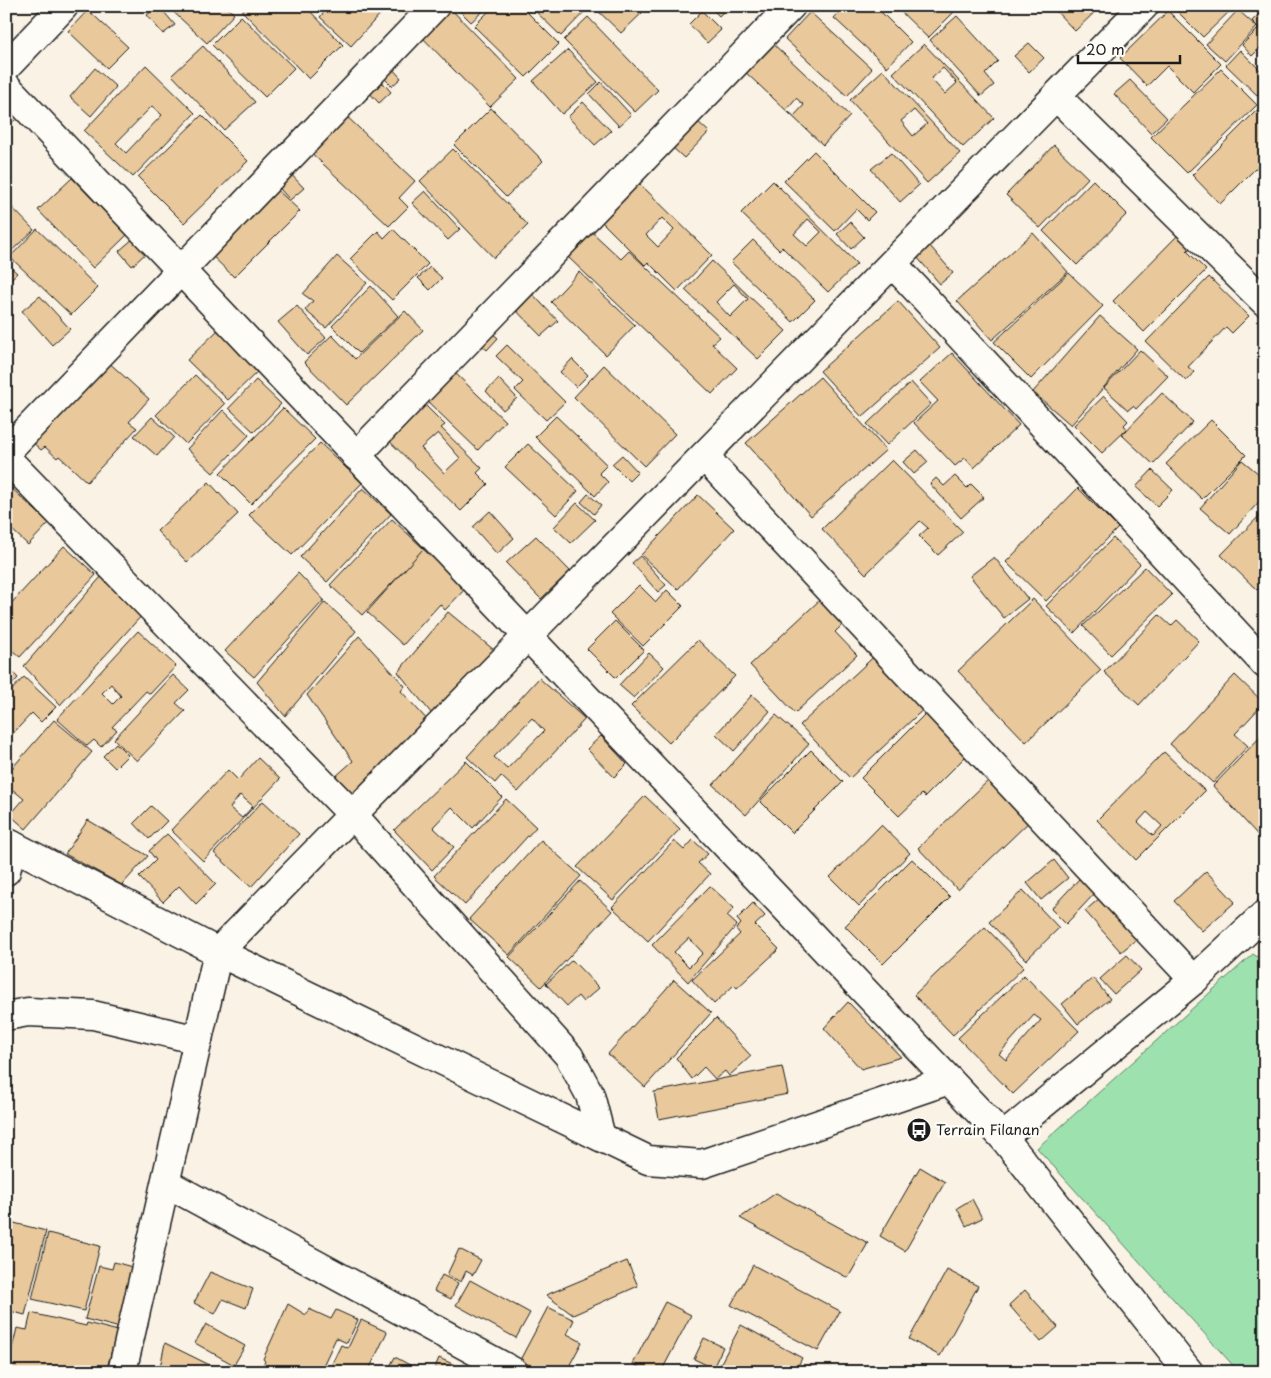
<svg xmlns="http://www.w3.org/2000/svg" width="1271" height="1378" viewBox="0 0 1271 1378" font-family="'Playpen Sans',sans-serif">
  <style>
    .green { fill: #9de2ae; stroke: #5c7f65 }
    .building { fill: #e9c99b; stroke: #1c1c1c; fill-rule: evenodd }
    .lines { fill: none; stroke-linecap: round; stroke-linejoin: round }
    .street-casing { stroke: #1c1c1c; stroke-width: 31 }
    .street { stroke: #fdfcf7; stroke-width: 28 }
    .labels { text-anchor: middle; stroke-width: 5; stroke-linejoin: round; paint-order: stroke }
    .poi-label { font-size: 14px; fill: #1c1c1c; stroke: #fdfcf7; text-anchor: start }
  </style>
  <rect width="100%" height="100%" fill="#f9f2e5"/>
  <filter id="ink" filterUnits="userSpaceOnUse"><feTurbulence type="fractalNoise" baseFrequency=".02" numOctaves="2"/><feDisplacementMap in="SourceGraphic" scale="10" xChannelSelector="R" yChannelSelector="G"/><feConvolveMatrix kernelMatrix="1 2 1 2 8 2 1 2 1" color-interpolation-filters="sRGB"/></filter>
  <g filter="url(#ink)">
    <polygon class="green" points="1253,954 1265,962 1265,1372 1239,1372 1037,1148"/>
    <g class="building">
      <polygon points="158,6 159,6 175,25 163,34 147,15"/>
      <polygon points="167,6 226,6 234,14 207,43"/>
      <polygon points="247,6 305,6 343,45 309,79 242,11"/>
      <polygon points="330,6 377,6 383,11 351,46 320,17"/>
      <polygon points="448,6 519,79 490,107 418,33"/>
      <polygon points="455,6 479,6 483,11 471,22"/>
      <polygon points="494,6 521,6 559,44 526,77 474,26"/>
      <polygon points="530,6 590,6 561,36"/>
      <polygon points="597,6 635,6 642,13 621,33 595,8"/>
      <polygon points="709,6 729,6 719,16"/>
      <polygon points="845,6 875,6 911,42 887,67 834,18"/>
      <polygon points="895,6 958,6 959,7 928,38"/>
      <polygon points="1051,6 1099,6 1100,7 1075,31"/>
      <polygon points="1175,6 1215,6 1216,7 1218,6 1235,6 1203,37 1173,7"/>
      <polygon points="1265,8 1265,43 1252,56 1242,45 1259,28 1252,21"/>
      <polygon points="88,10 128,47 107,68 68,31"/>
      <polygon points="1238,10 1257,27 1225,61 1206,44"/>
      <polygon points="702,11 721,30 707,43 689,24"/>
      <polygon points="1168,11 1221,64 1193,92 1167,66 1147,86 1120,58"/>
      <polygon points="810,12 872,69 847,96 785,39"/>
      <polygon points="241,16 294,68 265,97 212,45"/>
      <polygon points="957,16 998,61 985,74 994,85 981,96 930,40"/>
      <polygon points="588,17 658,90 635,112 564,40"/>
      <path d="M769 40 850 116 823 145 742 69ZM796 98 804 105 794 116 786 110Z"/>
      <polygon points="1029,43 1044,58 1029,72 1014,56"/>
      <path d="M924 44 994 118 963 147 893 73ZM943 68 957 83 945 94 931 79Z"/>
      <polygon points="203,46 255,102 224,130 172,75"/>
      <polygon points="568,50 598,82 562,114 533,81"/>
      <polygon points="1240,50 1265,75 1265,87 1257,95 1226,65"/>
      <polygon points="388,64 401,78 392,86 379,73"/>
      <path d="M146 65 195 113 133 177 84 131ZM152 106 162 115 126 153 116 143Z"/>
      <polygon points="95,68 116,87 91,116 70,97"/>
      <polygon points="1221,69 1257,105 1187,173 1151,137"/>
      <path d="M883 70 960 153 927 183 850 100ZM914 110 927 124 913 136 901 121Z"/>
      <polygon points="377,76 391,92 379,103 364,87"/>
      <polygon points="1130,80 1167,118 1151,133 1114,94"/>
      <polygon points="601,82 631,115 619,126 589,94"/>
      <polygon points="583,102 611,131 595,145 568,117"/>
      <polygon points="491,108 543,161 506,197 454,145"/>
      <polygon points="6,110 15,120 6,128"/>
      <polygon points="1256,111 1265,120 1265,159 1220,204 1192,175"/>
      <polygon points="342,112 415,181 399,198 408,207 389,226 306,148"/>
      <polygon points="202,115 248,161 184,223 138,177"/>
      <polygon points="695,119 709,132 684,158 670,145"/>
      <polygon points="1054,145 1088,178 1040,228 1006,195"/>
      <polygon points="453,149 528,225 494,258 420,181"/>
      <polygon points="814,151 875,212 867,220 856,209 835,231 784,181"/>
      <polygon points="891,153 919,185 900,202 871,169"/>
      <polygon points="285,168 304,188 290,200 272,180"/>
      <polygon points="72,178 127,235 93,268 38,210"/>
      <path d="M634 178 712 255 677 291 648 262 645 265 596 216ZM662 218 674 230 658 247 646 235Z"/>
      <polygon points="1093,180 1127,214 1077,265 1043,231"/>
      <path d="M773 181 857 264 828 292 782 247 779 250 741 213ZM808 219 821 232 807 246 794 234Z"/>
      <polygon points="273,186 300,211 234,277 208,252"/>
      <polygon points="425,191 460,229 448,240 412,203"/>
      <polygon points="6,201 34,230 8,254 6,252"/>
      <polygon points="850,222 864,237 851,249 837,234"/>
      <polygon points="37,229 98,288 71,315 10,257"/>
      <polygon points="393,229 428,264 392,300 350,259 378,231 384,238"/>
      <polygon points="592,232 621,259 629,251 720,337 712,344 737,368 712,394 568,257"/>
      <polygon points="1033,233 1068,272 992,340 957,301"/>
      <polygon points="1178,235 1191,247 1187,251 1206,270 1144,332 1113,301"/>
      <polygon points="134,238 146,253 132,266 119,251"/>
      <polygon points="753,240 815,300 793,322 731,262"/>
      <polygon points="930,246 953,273 940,284 917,257"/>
      <polygon points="337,256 367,283 326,328 305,310 313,301 303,294"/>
      <path d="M712 261 786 331 758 359 685 290ZM734 284 748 299 730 317 716 302Z"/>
      <polygon points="6,263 17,273 6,284"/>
      <polygon points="430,267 442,278 430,290 418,278"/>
      <polygon points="579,272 635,325 606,355 551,302"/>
      <polygon points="1069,273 1103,306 1031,379 994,342"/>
      <polygon points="1209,277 1249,316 1232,333 1226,327 1188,367 1194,372 1186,381 1146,342"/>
      <polygon points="371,286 398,316 359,353 332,326"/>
      <polygon points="526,287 558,321 541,336 509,303"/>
      <polygon points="40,296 70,329 52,345 22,311"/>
      <polygon points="898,301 940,348 862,417 820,371"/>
      <polygon points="297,306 326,338 307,355 278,322"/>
      <polygon points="405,311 423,330 346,405 304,362 332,335 355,359"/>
      <polygon points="1100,316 1137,349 1071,425 1033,392"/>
      <polygon points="487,329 498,338 487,350 477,341"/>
      <polygon points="218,330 258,371 228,400 187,360"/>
      <polygon points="507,345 565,402 546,420 515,390 523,382 496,356"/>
      <polygon points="1140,350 1168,376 1136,409 1133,406 1128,410 1104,388"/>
      <polygon points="952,353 1019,425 974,468 965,458 955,466 914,423 938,401 920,382"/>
      <polygon points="105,359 149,399 129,422 137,428 87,482 59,456 57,458 45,447 41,450 30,440"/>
      <polygon points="572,359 588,375 576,387 560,372"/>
      <polygon points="604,365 675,434 644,466 574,397"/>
      <polygon points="452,370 505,421 478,450 425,399"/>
      <polygon points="195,375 225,404 186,444 156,415"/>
      <polygon points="820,377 886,450 811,516 746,443"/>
      <polygon points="499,379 517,398 503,410 486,391"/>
      <polygon points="256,380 281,404 254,432 229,408"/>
      <polygon points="911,382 931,404 887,445 867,424"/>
      <polygon points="1162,393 1193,422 1153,464 1122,435"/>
      <polygon points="1104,396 1128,421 1124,425 1127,429 1102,453 1074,425"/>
      <path d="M422 402 445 425 441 428 482 468 477 473 488 484 461 511 381 433ZM438 433 460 458 444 473 421 448Z"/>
      <polygon points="283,408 315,439 251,504 220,473"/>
      <polygon points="223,410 249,435 213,473 187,449"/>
      <polygon points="556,416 607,465 599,473 608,482 595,496 535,437"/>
      <polygon points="152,417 174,437 157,456 134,436"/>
      <polygon points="1211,420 1246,455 1202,499 1166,464"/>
      <polygon points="320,443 362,483 292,555 249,515"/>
      <polygon points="528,444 578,491 556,515 505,467"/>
      <polygon points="917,450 928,462 914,474 903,462"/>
      <polygon points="622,455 638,472 629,481 612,464"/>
      <polygon points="892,460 963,532 938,555 919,536 928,528 920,521 866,574 822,529"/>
      <polygon points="1242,460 1265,479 1265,495 1230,534 1200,508"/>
      <polygon points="1152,470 1173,490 1157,506 1136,487"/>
      <polygon points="955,476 967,488 971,484 984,497 961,518 930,484 936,478 944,486"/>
      <polygon points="209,482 238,514 187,562 157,531"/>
      <polygon points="6,483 49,523 28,545 6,524"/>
      <polygon points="363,488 391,514 327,582 300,557"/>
      <polygon points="1078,488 1118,528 1046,601 1006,562"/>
      <polygon points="588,494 601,505 594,514 581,502"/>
      <polygon points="698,495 734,529 678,589 641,555"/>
      <polygon points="577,503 595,520 571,543 554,527"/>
      <polygon points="1265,510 1265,583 1257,590 1221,555"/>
      <polygon points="490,511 514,538 497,554 473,527"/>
      <polygon points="392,519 424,549 362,615 330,585"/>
      <polygon points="536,536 570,571 541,599 506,563"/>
      <polygon points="1113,538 1140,564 1074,633 1046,606"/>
      <polygon points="64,546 96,575 20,657 6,645 6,609"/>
      <polygon points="423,549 466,588 445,610 440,604 403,645 367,612"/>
      <polygon points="640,556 666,585 658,592 632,563"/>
      <polygon points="994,557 1028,599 1004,618 970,576"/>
      <polygon points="1145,567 1172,595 1111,655 1083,626"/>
      <polygon points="298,573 324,600 254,677 225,651"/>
      <polygon points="101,577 143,614 60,705 24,666"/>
      <polygon points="639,585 656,602 667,590 683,606 643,646 610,614"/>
      <polygon points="823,597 846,621 835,632 857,655 795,713 750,665"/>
      <polygon points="1033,599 1101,670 1026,742 958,671"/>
      <polygon points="325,602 356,631 285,716 257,682"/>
      <polygon points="448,612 500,655 440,724 398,672"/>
      <polygon points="1159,615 1171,626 1177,620 1199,641 1139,705 1104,672"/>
      <polygon points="615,621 644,650 616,678 587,649"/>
      <path d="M138 631 176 666 150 694 146 691 112 727 117 730 101 747 94 740 87 746 57 719ZM111 684 121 696 113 704 102 693Z"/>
      <polygon points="359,636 405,686 401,691 429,722 378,769 385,777 358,802 335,777 353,761 307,695"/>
      <polygon points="698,640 735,676 669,743 631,706"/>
      <polygon points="881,650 930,703 850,778 800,725"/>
      <polygon points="649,653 664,667 634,698 619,685"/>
      <polygon points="6,665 18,678 6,691"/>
      <polygon points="173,675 189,690 176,703 185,711 137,761 114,739"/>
      <polygon points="1235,675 1264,703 1235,734 1248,746 1213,783 1170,744"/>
      <polygon points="24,677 56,707 41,722 32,713 6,741 6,696"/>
      <path d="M539 678 585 719 518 792 501 776 495 783 467 757ZM532 718 544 731 507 769 494 757Z"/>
      <polygon points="752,695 770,711 734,751 716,734"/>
      <polygon points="930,709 972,750 925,797 922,794 899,816 861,778"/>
      <polygon points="776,715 809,744 746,815 713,785"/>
      <polygon points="54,720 92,752 26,829 10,815 24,799 6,784 6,775"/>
      <polygon points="1265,732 1265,774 1259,779 1265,785 1265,843 1213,786"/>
      <polygon points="601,736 627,764 614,777 587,749"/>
      <polygon points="116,743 128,755 115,768 103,756"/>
      <polygon points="811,750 843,782 792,833 760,801"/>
      <path d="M1164 752 1205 791 1136 860 1097 820ZM1147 812 1162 826 1153 836 1138 822Z"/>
      <path d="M258 758 280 779 203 861 171 830 228 770 238 780ZM240 795 253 806 242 818 230 808Z"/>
      <polygon points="466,761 502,797 473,828 452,807 433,827 454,847 432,870 394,830"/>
      <polygon points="991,778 1032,819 958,890 918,848"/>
      <polygon points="645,796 680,829 613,900 577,867"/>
      <polygon points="506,799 536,827 465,905 434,876"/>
      <polygon points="263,801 299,834 251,887 214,853"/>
      <polygon points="151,806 167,821 149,839 134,823"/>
      <polygon points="88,820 148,856 122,885 65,854"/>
      <polygon points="881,825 910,853 859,906 830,877"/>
      <polygon points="167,834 216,884 196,904 179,886 163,902 139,877 156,860 149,851"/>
      <polygon points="541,840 581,876 509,955 469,919"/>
      <polygon points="693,840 708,854 698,863 710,874 648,941 612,907 674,841 684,850"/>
      <polygon points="912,859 950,897 883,964 845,926"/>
      <polygon points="1054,860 1068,878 1041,900 1027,883"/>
      <polygon points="1206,871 1235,902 1202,931 1174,901"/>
      <polygon points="1080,878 1096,892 1066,924 1051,909"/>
      <polygon points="580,881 612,911 541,987 509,957"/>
      <path d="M710 886 734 908 727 916 737 925 688 982 652 945ZM689 938 703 953 689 967 674 952Z"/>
      <polygon points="1023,890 1059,928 1026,960 989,922"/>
      <polygon points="1102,896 1138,938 1121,952 1085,911"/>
      <polygon points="753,903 765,916 755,925 779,949 737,988 734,985 714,1004 692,980 740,934 736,929 741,924 737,919"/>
      <polygon points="985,927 1024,967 953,1035 914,995"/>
      <polygon points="1127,955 1141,970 1114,994 1100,979"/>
      <polygon points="572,960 599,988 583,1002 578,996 567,1006 546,984"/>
      <path d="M1024 975 1079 1031 1013 1094 958 1038ZM1034 1015 1041 1020 1006 1060 999 1054Z"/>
      <polygon points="1093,978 1110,999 1078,1024 1062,1004"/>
      <polygon points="674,980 711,1013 645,1087 608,1054"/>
      <polygon points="848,1002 901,1057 861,1069 824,1028"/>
      <polygon points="716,1018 751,1056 729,1076 725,1071 715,1079 704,1067 692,1079 676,1058"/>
      <polygon points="782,1067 788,1094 659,1119 654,1092"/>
      <polygon points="920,1167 945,1182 905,1251 880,1236"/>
      <polygon points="776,1193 868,1243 848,1278 740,1218"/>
      <polygon points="972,1199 982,1218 966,1226 957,1208"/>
      <polygon points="6,1221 46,1231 25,1315 6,1310"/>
      <polygon points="48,1233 100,1246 84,1311 32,1299"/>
      <polygon points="459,1249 481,1260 473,1275 466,1271 461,1282 447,1275"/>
      <polygon points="627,1261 638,1286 573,1315 546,1295"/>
      <polygon points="114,1262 143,1270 128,1330 85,1319 99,1266 112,1269"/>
      <polygon points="753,1265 840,1311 818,1351 731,1305"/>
      <polygon points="947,1270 978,1286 940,1356 909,1339"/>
      <polygon points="210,1272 253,1289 246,1308 223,1299 215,1314 194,1303"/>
      <polygon points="442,1275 458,1283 451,1299 434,1291"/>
      <polygon points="470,1280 530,1313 516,1338 456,1305"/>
      <polygon points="1025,1290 1058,1327 1041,1342 1009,1305"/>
      <polygon points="665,1302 691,1315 661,1372 648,1372 633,1364"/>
      <polygon points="288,1304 306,1315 309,1309 331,1319 336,1310 358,1320 347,1343 336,1338 320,1372 260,1372 265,1361 263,1359"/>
      <polygon points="548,1307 574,1320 567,1334 582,1342 566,1372 542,1372 520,1360"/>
      <polygon points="31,1313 86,1326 87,1323 122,1332 118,1347 113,1346 106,1372 19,1372 7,1369 17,1328 27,1330"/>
      <polygon points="361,1320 387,1332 368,1372 328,1372 341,1345 348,1348"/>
      <polygon points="206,1324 245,1346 234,1365 195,1343"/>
      <polygon points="741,1325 802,1358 795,1372 716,1372"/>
      <polygon points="704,1338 723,1347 713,1368 694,1359"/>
      <polygon points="165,1343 224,1372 159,1372"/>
      <polygon points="395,1357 417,1369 415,1372 387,1372"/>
      <polygon points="439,1358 455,1365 452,1372 433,1372"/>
      <polygon points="809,1365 811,1366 822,1372 805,1372"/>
    </g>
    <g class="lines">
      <defs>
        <g id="street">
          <polyline points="6,67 64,6"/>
          <polyline points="6,86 1003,1137 1189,1372"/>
          <polyline points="1056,96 1265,302"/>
          <polyline points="893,264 1265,664"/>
          <polyline points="6,452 435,6"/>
          <polyline points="356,456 791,6"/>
          <polyline points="704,456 1194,980"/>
          <polyline points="6,458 353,815 569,1056 590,1095 601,1137"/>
          <polyline points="6,842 218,952 648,1160 702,1164 949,1080"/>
          <polyline points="6,871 12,845"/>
          <polyline points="6,1016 28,1012 93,1015 198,1040"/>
          <polyline points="1003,1137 1194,980 1265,914"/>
          <polyline points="166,1183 514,1372"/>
          <polyline points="122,1372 218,952 1144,6"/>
        </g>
      </defs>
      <use href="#street" class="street-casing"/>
      <use href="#street" class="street"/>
    </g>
  </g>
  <defs>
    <symbol id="bus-disc" viewBox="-11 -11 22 22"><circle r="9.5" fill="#1c1c1c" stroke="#fdfcf7"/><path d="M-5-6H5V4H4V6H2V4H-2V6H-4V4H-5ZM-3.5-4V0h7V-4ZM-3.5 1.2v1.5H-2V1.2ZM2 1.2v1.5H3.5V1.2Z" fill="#fff"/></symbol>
  </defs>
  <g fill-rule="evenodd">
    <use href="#bus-disc" x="905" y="1116" width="28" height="28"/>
  </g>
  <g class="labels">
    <g class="poi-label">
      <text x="936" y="1135">Terrain Filanan</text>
    </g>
  </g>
  <rect width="1271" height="1378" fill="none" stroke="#fdfcf7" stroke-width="25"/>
  <rect x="12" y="12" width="1246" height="1353" fill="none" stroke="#1c1c1c" stroke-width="2" filter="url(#ink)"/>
  <path d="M1078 55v8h102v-8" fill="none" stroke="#1c1c1c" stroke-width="2.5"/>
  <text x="1086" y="55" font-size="15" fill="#1c1c1c" stroke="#fdfcf7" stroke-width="4" paint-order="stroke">20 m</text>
</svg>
